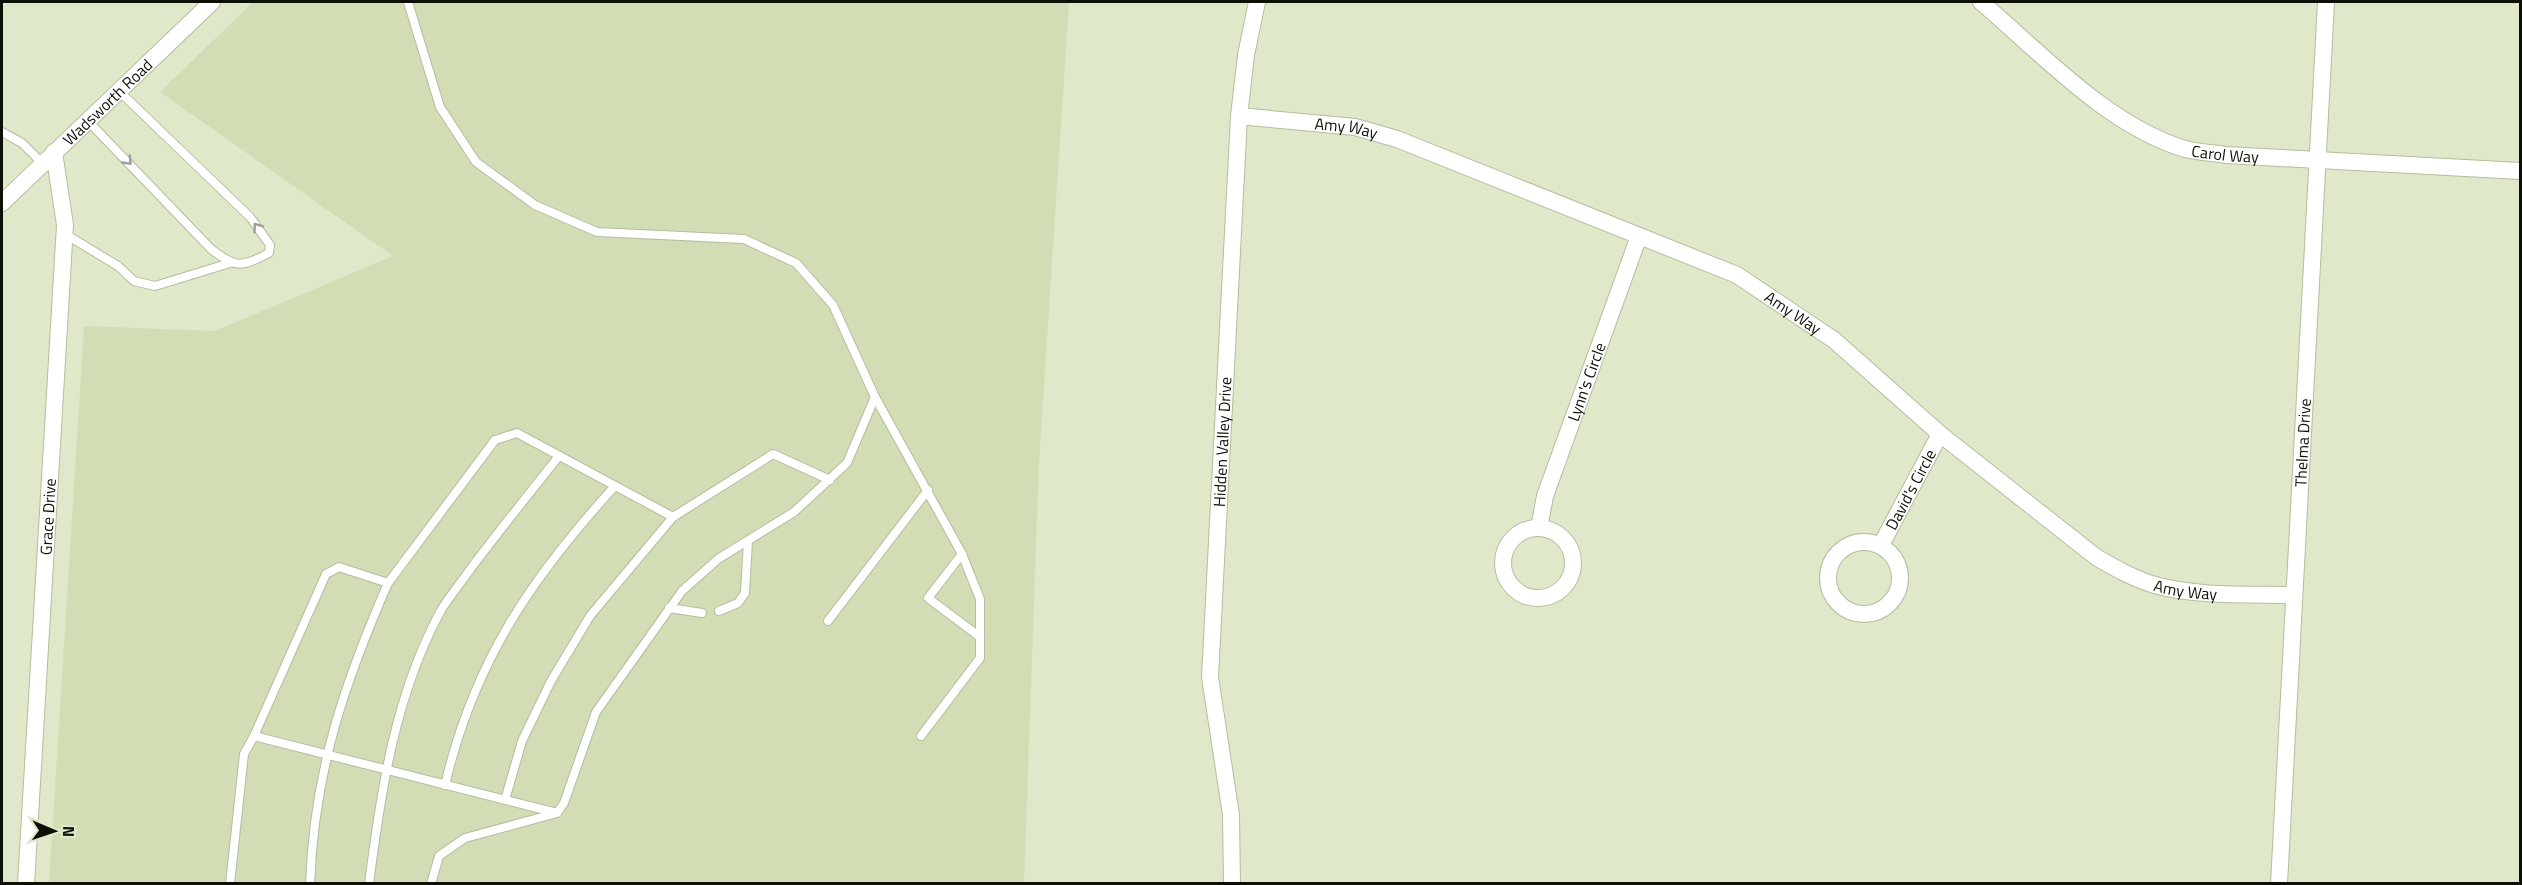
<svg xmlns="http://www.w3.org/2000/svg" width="2522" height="885" viewBox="0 0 2522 885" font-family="'Titillium Web',sans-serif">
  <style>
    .built { fill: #d2dcb5 }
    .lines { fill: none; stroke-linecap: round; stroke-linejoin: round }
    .service-casing { stroke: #b4bd9e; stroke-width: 10 }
    .minor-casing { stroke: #b4bd9e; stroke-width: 18 }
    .service { stroke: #fff; stroke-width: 8 }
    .minor { stroke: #fff; stroke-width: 16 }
    .oneway { stroke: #9e9f9b }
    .labels { text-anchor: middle; stroke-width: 4.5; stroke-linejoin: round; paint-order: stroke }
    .street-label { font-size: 16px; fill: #0d1006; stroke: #dfe8c8 }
  </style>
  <rect width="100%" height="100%" fill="#dfe8c8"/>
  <polygon class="built" points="253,2 1069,2 1039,462 1024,883 49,884 84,326 215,331 393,256 160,92"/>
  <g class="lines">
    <defs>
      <g id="service">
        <path d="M87 120 211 249C237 269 241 267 269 253L270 245 250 217 118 90"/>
        <polyline points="2,132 22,143 42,163"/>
        <polyline points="65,234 118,266 134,281 155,286 230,263"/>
        <polyline points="875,397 962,554 980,599 980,658 921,736"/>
        <polyline points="962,554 928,598 980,637"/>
        <polyline points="669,608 702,613"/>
        <polyline points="719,611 738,603 745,593 748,541"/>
        <polyline points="828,621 928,490"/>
        <polyline points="254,736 326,574 339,567 388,583 495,440 517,433 673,517 773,454 830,480"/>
        <path d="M445 785C474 662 531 578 615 486"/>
        <polyline points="505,800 522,741 551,681 590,616 673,517"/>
        <polyline points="230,884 244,754 254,736 557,813 564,803 596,712 682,591 718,559 794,512 847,463 875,397 833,305 796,263 744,239 597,232 535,205 476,162 440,107 408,2"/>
        <path d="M310 884C314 772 344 684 388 583"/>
        <path d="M369 884C381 790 395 696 440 612 448 598 460 584 469 571 498 532 529 494 559 456"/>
        <polyline points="431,884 439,856 465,838 557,813"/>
      </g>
      <g id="minor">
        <path id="s1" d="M1981 2C2041 53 2108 126 2185 149 2198 152 2213 153 2226 155L2520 171"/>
        <path id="s2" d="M1239 116 1355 127 1397 139 1737 275 1834 340 1940 434 2096 557C2115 568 2134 579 2155 585 2197 597 2250 594 2294 595"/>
        <path id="s3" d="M2 203 212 2"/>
        <circle cx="1538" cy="563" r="35"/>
        <path id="s4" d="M1539 528 1545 496 1639 236"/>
        <circle cx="1864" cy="578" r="36"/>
        <path id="s5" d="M1881 545 1940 434"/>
        <path id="s6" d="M26 884 65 225 54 152"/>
        <path id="s7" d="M1232 884 1231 815 1210 677 1239 116 1246 55 1257 2"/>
        <path id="s8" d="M2279 884 2326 2"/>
      </g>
    </defs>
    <use href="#service" class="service-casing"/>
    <use href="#minor" class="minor-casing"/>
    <use href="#service" class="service"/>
    <use href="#minor" class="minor"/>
  </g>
  <defs><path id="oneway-chevron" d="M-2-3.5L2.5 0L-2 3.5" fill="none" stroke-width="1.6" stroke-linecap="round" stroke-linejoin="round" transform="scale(1.5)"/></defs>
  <g class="oneway">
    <use href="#oneway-chevron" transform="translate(128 161) rotate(46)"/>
    <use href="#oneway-chevron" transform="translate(257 227) rotate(-126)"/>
  </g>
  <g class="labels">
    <g class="street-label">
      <text dy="6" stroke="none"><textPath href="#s3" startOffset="146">Wadsworth Road</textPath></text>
      <text dy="6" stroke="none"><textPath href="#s2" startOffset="108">Amy Way</textPath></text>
      <text dy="6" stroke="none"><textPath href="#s1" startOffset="294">Carol Way</textPath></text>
      <text dy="6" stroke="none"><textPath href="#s2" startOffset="594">Amy Way</textPath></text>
      <text dy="6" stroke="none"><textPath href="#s4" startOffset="154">Lynn's Circle</textPath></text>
      <text dy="6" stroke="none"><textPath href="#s7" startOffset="444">Hidden Valley Drive</textPath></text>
      <text dy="6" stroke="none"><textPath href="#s8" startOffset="442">Thelma Drive</textPath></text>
      <text dy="6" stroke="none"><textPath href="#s5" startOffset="63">David's Circle</textPath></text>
      <text dy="6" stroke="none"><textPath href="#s6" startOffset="368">Grace Drive</textPath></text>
      <text dy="6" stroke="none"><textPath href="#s2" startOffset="1080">Amy Way</textPath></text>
    </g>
  </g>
  <rect width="2522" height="885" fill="none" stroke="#0d1006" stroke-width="6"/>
  <g transform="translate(54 831) rotate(92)" stroke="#dfe8c8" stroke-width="4.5" paint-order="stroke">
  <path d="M0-4.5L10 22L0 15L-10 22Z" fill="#0d1006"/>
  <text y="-9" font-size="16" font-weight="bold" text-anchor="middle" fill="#0d1006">N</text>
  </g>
</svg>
